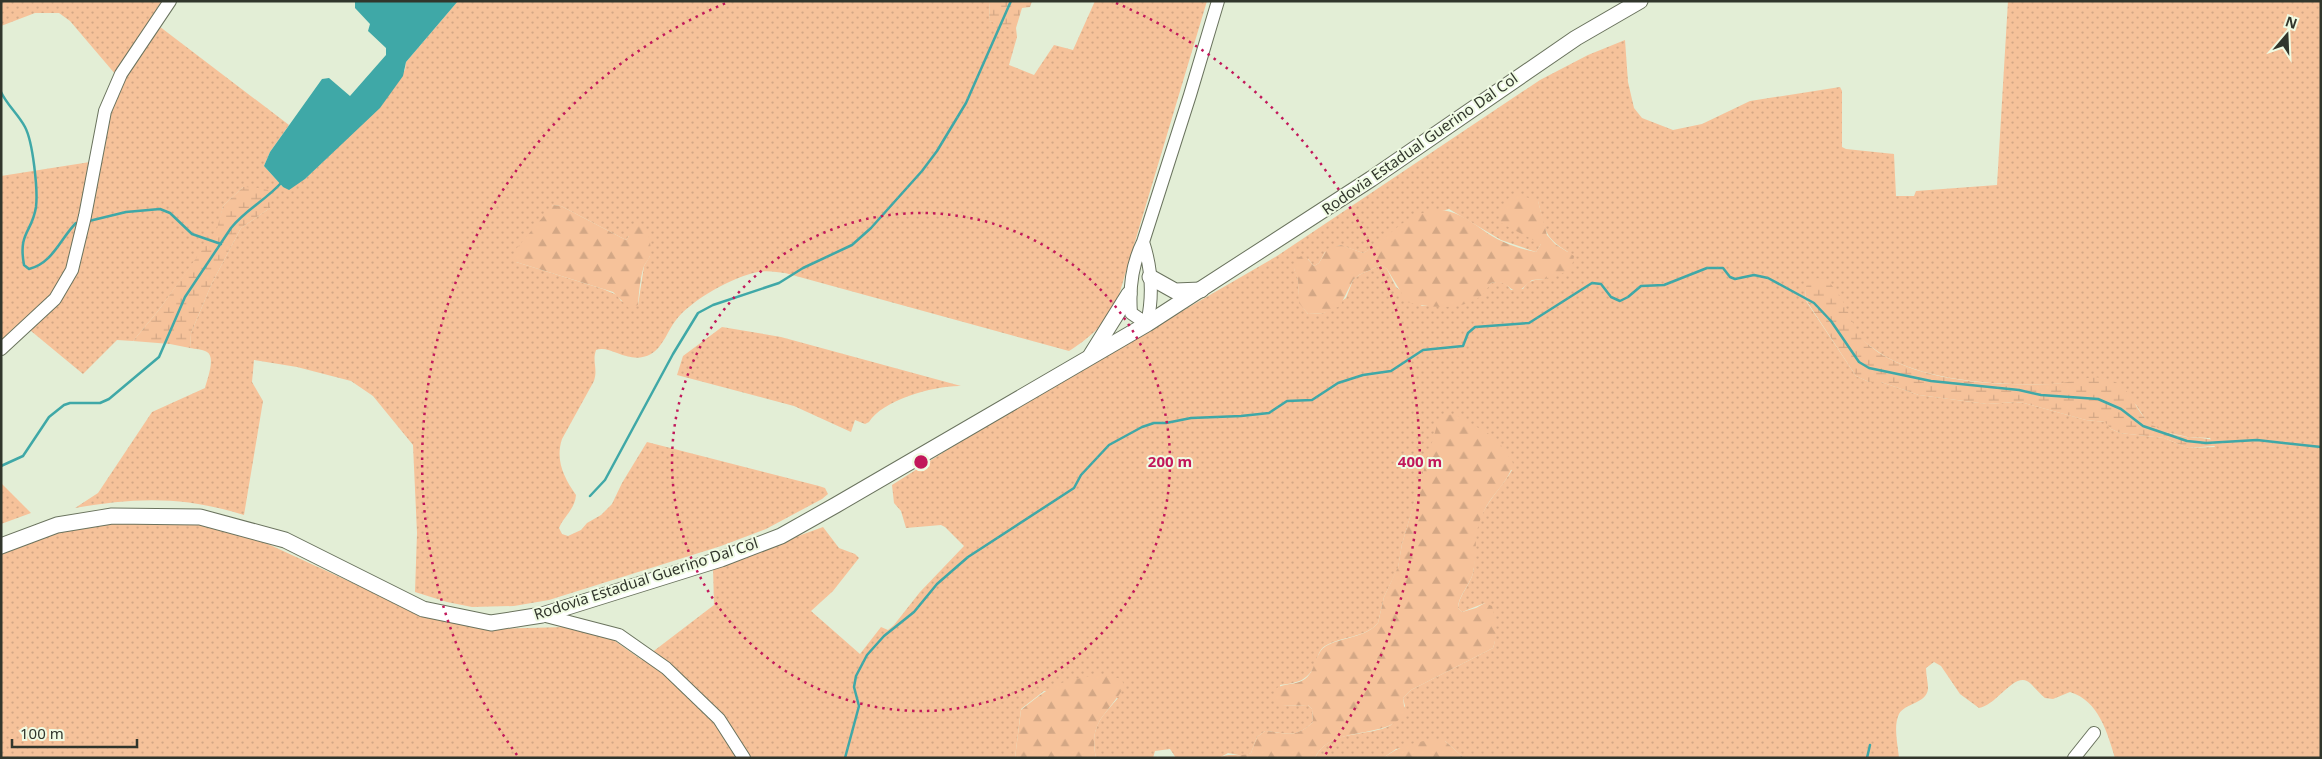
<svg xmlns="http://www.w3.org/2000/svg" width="2322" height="759" viewBox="0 0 2322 759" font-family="'Noto Sans',sans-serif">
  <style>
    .grass { fill: url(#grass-dots); fill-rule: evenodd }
    .forest { fill: url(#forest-firs) }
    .wetland { fill: url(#wetland-marsh) }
    .water { fill: #3fa8a7 }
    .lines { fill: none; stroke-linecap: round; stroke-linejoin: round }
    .stream { stroke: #3fa8a7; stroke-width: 2.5 }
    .minor-casing { stroke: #6a735e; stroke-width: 14 }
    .major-casing { stroke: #6a735e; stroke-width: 17 }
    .minor { stroke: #fff; stroke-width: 12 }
    .major { stroke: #fff; stroke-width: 15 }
    .ring { fill: none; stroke: #c2185b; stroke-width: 2.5; stroke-dasharray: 2.5 5 }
    .labels { text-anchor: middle; stroke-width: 4; stroke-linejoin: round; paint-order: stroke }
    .street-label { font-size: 15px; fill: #31362c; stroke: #f0fbe3 }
    .centre { fill: #c2185b; stroke: #f0fbe3; stroke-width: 2.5 }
    .ring-label { font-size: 15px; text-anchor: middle; font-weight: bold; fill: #c2185b; stroke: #f0fbe3; stroke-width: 4; stroke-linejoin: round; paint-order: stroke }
  </style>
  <defs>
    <pattern id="grass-dots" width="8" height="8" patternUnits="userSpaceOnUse" patternTransform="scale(1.25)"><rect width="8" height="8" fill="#f6c29a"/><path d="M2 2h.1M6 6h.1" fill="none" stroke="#d3a785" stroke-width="1.8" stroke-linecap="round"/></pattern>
    <pattern id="forest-firs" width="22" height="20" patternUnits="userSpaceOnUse" patternTransform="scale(1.25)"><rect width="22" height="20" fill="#f6c29a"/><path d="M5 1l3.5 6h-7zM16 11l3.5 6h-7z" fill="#d3a785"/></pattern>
    <pattern id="wetland-marsh" width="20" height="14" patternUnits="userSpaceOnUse" patternTransform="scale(1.25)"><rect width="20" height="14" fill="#f6c29a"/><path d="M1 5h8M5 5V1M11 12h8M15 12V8" fill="none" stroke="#d3a785"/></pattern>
  </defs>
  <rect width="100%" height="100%" fill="#e3eed6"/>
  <g class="grass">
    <path d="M1 1H163L151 20 289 125 270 152 264 166 283 187 305 179 332 153 405 70 406 62 458 1H990L989 21 1016 28 1017 37 1009 65 1034 75 1054 45 1073 50 1095 1H1207L1119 295C1108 321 1093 336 1069 351L785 273C777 272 767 270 758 272 734 276 691 300 676 320 668 330 663 347 651 354 629 366 610 344 596 350 592 362 598 368 594 381L562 439C555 460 564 478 576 495 575 509 564 516 559 528L562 534 568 536 581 530 587 523 601 515 612 504 622 483 647 442 819 486 825 488 828 494 822 499 766 529 721 546 549 600 514 606 472 607 447 602 415 592 417 533 413 445 373 396 351 381 297 367 254 360 252 382 263 401 244 515C184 496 137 497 75 508L98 493 152 412 205 388C207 380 216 357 207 352 202 349 195 349 190 348L191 333 212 283 241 228 270 208 243 187 223 206 218 229 158 311 133 341 117 340 83 374 25 326 1 345V176L90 162 116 75 70 21 59 13H35L1 26ZM553 205 561 206 626 240 629 236 650 256 644 266 638 305 621 301 617 295 603 289 516 262Z"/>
    <path d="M2008 1H2321V758H2115C2107 732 2099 701 2070 692L2053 699 2045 698C2040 694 2036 689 2031 684 2016 668 1998 705 1979 708L1960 694 1941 666 1934 662 1926 668C1926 675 1928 682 1928 689 1926 704 1905 703 1899 714 1893 726 1898 745 1899 758H1464L1445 741 1396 749 1383 758H1315C1329 728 1368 738 1391 725 1396 721 1401 712 1405 706L1403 698 1411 690 1493 648C1499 632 1491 618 1485 603L1462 612 1458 608C1459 595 1470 585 1473 573 1476 559 1472 543 1476 530 1482 506 1500 490 1512 470L1429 454 1402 544 1398 568 1384 597 1378 623C1365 638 1342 636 1325 646 1319 650 1318 656 1316 662 1309 681 1297 683 1280 685L1282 706 1308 705 1312 709 1313 722C1295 739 1288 733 1265 731L1257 737 1251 753 1244 756 1228 753 1219 758H1176L1170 749 1155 751 1153 758H1096C1090 728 1099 720 1118 698L1044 691 1021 709 1015 758H1V545L34 534 160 513 257 539 368 590 493 629 566 627 605 634 642 660 714 605 713 567 823 527 839 548 855 554 859 558 833 591 811 611 860 654 881 627 888 630 894 625 920 592 964 546 945 527 941 525 906 528 901 511 894 503 892 485 999 417 1277 256 1540 80 1588 55 1625 40 1628 82 1634 108 1642 118 1673 130 1702 124 1750 101 1840 87 1842 91V147L1846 149 1894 154 1896 196H1914L1916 191 1997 185ZM1538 201C1545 228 1542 236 1568 252L1545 279C1534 280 1528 280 1523 289L1511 290C1505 282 1501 281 1491 283L1481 295 1453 305 1422 306 1396 287 1387 269 1381 265 1359 275 1353 280 1346 298 1324 313 1308 314C1292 295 1304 288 1294 269L1308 259 1314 266 1319 263 1325 252 1340 245 1363 253 1373 248 1407 221 1449 209 1501 240 1536 252 1541 244ZM1805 289C1830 311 1853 335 1880 353 1922 381 2001 386 2051 384 2068 384 2086 379 2104 378L2136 405 2146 420 2160 431 2188 437 2210 438 2215 447 2188 448 2164 438 2120 433 2111 429 2106 422 2086 420 2024 403 2015 402 1987 404 1919 395 1881 382H1869L1856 376 1806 301Z"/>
    <path d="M722 327 781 337 961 386C936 385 882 400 869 422L865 424 855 420 851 432 794 406 677 375 683 356Z"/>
    <polygon points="1,483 31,513 1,524"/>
  </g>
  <g class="forest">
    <path d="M1516 194 1538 201 1547 235 1555 244 1574 256 1573 262 1569 271 1545 279 1532 280 1518 292C1505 288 1508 280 1491 283 1488 287 1485 293 1481 296 1462 311 1429 308 1407 302L1387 269 1381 265 1359 275 1353 280 1340 306 1324 313 1308 314 1299 303 1298 280 1294 269 1297 258 1304 255 1314 266 1319 263 1327 249 1341 245 1363 253C1382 244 1394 226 1413 217 1443 203 1458 212 1483 230 1497 241 1519 249 1536 252L1541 244 1501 223C1499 210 1503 199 1516 194Z"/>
    <path d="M553 205 561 206 626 240 629 236 628 229C646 213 653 243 650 256 649 259 646 262 644 266 640 278 639 293 638 305L629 308 613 292 516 262 514 254 516 249Z"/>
    <path d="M1454 414 1496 438 1513 463C1510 480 1493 493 1485 509 1471 536 1479 547 1473 573 1470 585 1458 596 1458 608L1462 612 1476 608 1485 603 1492 606C1496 620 1498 635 1493 648L1411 690 1403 698 1405 714C1383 741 1331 724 1315 758H1219C1230 752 1239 758 1251 753L1257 737 1265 731C1287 733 1295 739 1313 722L1312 709 1308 705 1282 706 1275 700 1274 690C1285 681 1300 687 1309 675 1316 666 1316 652 1326 646 1342 637 1365 638 1378 623L1384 597 1398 567 1402 544 1438 422 1447 415Z"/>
    <path d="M1101 675 1122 679 1124 687C1107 716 1088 721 1096 758H1015L1021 710C1055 683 1058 681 1101 675Z"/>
    <path d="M1432 740 1445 741 1464 758H1383C1398 747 1414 742 1432 740Z"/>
  </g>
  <g class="wetland">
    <polygon points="990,1 1032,1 1030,7 1022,8 1016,28 1013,29 989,21"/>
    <polygon points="243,187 260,188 268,190 272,198 270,208 241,228 212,283 191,333 190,348 170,344 133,341 158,311 217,229 223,206"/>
    <path d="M1823 278C1846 293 1848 321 1863 340 1866 343 1876 351 1881 354 1926 382 1999 386 2051 384 2068 384 2087 375 2104 378 2131 383 2132 407 2148 421 2171 442 2196 434 2223 442L2225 445 2188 448 2164 438 2120 433 2111 429 2105 422 2086 420 2024 403 2015 402 1987 404 1919 395 1881 382H1869L1856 376 1806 300 1805 289 1810 279Z"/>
  </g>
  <polygon class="water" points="355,1 458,1 406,62 403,76 380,108 305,179 289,190 283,187 264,166 270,152 322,79 329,78 350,96 386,55 386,48 368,31 370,24 355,8"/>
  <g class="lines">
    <g class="stream">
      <path d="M1 92C7 105 18 114 25 127 33 142 38 190 36 207 32 233 18 232 24 265L29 269C53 263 60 239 76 223"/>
      <polyline points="89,221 126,212 160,209 170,213 192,234 221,244"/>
      <path d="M1 466 23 456 49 417 64 405 70 403H100L109 399 159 357 185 297 231 228C245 210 266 200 281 183"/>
      <polyline points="590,496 605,480 673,354 698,313 713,305 779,283 803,268 852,245 871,228 922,171 937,151 966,103 1011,1"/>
      <polyline points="845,758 859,706 854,687 856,676 867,655 884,636 914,612 937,584 968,557 1074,488 1081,475 1109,445 1142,427 1154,423 1166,423 1191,418 1241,416 1269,413 1287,401 1312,400 1338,383 1363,375 1391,371 1423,350 1463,346 1468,333 1475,327 1529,323 1592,283 1601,284 1611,297 1620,301 1628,297 1641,286 1664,285 1707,268 1723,268 1730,277 1735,279 1754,275 1768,278 1814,303 1831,321 1859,362 1869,368 1931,381 2019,390 2041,395 2098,399 2121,409 2143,426 2187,441 2206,443 2257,440 2321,447"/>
      <polyline points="1867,758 1870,745"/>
    </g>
    <defs>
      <g id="minor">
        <path d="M1143 242C1152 269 1153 297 1147 324L1131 313C1129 288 1132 264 1143 242L1190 95 1218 1"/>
        <polyline points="1,349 55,299 72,270 85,216 105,111 121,74 170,1"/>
        <polyline points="542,615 619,635 666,668 719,719 744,758"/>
        <polyline points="2074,758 2094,733"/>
      </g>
      <g id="major">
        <polyline points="1150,277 1175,291 1201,290"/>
        <polyline points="1091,355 1129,294"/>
        <polyline points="1,546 57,525 112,516 200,517 285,540 423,609 491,623 542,615 721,559 781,536 836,505 1147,324 1371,179 1576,38 1640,1"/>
      </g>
    </defs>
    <use href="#minor" class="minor-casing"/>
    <use href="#major" class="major-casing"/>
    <use href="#minor" class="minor"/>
    <use href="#major" class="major"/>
  </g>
  <g class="ring">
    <circle cx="921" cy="462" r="249"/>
    <path d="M517 755A499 499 0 0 1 726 3M1116 3A499 499 0 0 1 1325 755"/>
  </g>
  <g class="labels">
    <g class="street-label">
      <text transform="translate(1420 144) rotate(-35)" y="5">Rodovia Estadual Guerino Dal Col</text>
      <text transform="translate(646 579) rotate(-18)" y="5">Rodovia Estadual Guerino Dal Col</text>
    </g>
  </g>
  <circle cx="921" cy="462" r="8" class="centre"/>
  <g class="ring-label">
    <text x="1170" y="467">200 m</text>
    <text x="1420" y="467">400 m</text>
  </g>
  <rect width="2322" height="759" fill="none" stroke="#31362c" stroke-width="5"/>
  <g transform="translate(2287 35) rotate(19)" stroke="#f0fbe3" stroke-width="4" paint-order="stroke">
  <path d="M0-4L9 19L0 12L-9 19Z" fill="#31362c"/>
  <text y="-8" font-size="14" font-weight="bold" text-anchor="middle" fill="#31362c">N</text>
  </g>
  <path d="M12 739v8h125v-8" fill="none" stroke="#31362c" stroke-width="2.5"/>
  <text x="20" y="739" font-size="15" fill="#31362c" stroke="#f0fbe3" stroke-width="4" paint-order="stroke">100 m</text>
</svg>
